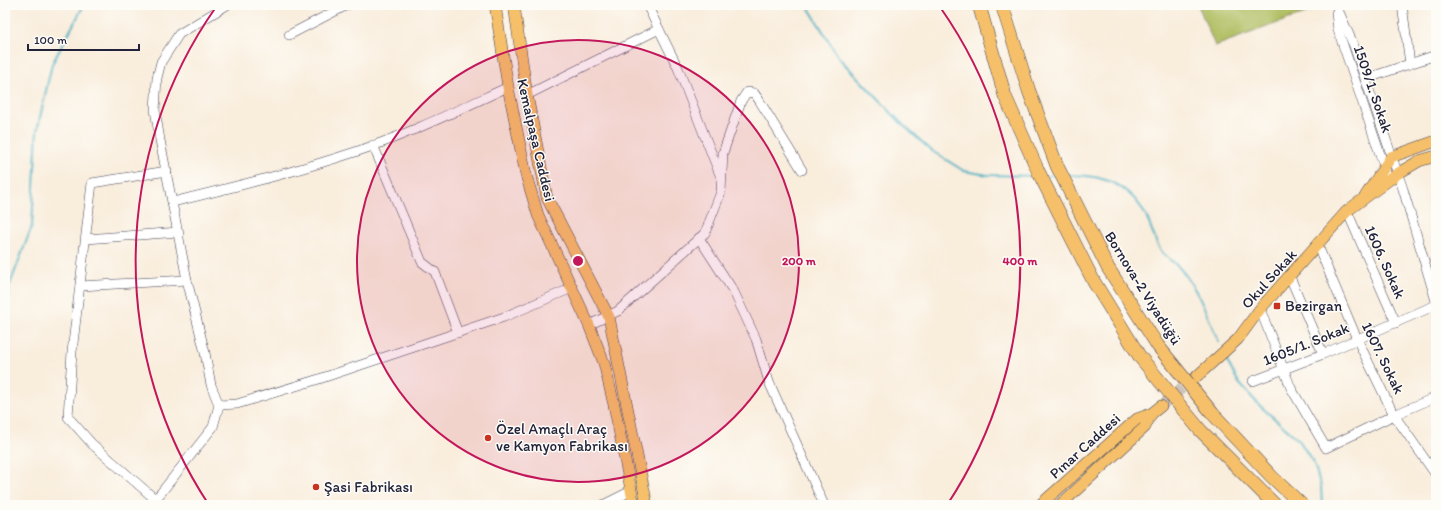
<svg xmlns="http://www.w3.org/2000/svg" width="1441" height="510" viewBox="0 0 1441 510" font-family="Itim,sans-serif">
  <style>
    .green { fill: #afbd5f; stroke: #68704d }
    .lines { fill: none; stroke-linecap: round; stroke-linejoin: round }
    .stream { stroke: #46b0c4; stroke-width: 2 }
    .major-tunnel { stroke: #cec4bc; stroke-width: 11; stroke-dasharray: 11 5.5; stroke-linecap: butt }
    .minor-casing { stroke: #424053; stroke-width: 10 }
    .major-casing { stroke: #424053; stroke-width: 12 }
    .minor { stroke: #fff; stroke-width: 9 }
    .major { stroke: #f6c06b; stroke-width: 11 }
    .highway-bridge-casing { stroke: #424053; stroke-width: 14; stroke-linecap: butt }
    .highway-bridge { stroke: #f6c06b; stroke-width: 13 }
    .ring { fill: none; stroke: #c2185b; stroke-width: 2 }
    .poi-dot { fill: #c8321e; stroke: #fdfcf7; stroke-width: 1.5 }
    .labels { text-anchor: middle; stroke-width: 3; stroke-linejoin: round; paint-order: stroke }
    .street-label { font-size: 15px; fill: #22223b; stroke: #fdfcf7 }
    .poi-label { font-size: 15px; fill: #22223b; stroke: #fdfcf7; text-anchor: start }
    .centre { fill: #c2185b; stroke: #fdfcf7; stroke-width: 2 }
    .ring-label { font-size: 12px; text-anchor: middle; font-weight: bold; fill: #c2185b; stroke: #fdfcf7; stroke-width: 3; stroke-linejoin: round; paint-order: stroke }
  </style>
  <rect width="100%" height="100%" fill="#fdfcf7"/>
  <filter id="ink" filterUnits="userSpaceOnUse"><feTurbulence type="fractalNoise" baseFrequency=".025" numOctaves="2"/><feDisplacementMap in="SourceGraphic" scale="8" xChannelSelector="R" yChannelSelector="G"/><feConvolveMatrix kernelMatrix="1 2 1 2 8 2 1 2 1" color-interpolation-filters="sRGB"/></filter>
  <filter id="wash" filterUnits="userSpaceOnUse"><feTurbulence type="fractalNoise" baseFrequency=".012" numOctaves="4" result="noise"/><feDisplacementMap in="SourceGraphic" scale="16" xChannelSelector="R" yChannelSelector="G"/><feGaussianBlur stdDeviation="0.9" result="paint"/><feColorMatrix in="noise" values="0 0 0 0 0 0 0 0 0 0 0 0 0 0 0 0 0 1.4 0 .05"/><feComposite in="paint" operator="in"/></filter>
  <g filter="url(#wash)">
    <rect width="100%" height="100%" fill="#f9eddc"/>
    <polygon class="green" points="1198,5 1313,5 1316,9 1215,46"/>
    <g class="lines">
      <g class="stream">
        <polyline points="807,5 839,58 903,125 932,151 964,171 988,175 1034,176"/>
        <path d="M1067 175C1100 174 1130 183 1146 216 1152 227 1154 242 1162 252 1168 259 1177 264 1182 271 1199 291 1208 318 1219 342"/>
        <polyline points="1047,176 1056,175"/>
        <polyline points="5,321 9,287 32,226 37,131 52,64 84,5"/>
        <polyline points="1225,358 1239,383 1259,405 1299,440 1314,464 1321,486 1322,505"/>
      </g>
    </g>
  </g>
  <g filter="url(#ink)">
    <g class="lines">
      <polyline class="major-tunnel" points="1161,406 1194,378"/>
      <defs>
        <g id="minor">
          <polyline points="647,5 678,68 720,175"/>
          <polyline points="1336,5 1354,46 1403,189 1436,301"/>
          <polyline points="1402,5 1410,64"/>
          <polyline points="1336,13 1338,30 1386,172"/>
          <polyline points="289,35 347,5"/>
          <polyline points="1365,79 1436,55"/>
          <polyline points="527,95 659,29"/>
          <polyline points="373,145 422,262 435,272 458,333"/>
          <path d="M173 202C234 187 295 172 355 152 407 135 458 110 508 87"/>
          <polyline points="1347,211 1396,323"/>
          <polyline points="699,238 734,292 756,339 769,382 824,505"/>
          <polyline points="86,239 179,232"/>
          <polyline points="1318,246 1357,339 1394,415 1436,475"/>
          <polyline points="1290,277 1323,354"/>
          <polyline points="80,286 187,280"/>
          <polyline points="1260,309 1291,388 1326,448 1394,415 1436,397"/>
          <polyline points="589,325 618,311 705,233 721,192 723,153 741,101 747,92 754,93 759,100 802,170"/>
          <polyline points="1253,381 1323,354 1436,305"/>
          <polyline points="219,405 237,404 319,379 504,317 572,288"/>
          <polyline points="155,499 92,444 68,417 72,352 92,183 167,171"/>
          <polyline points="148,505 160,494 213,427 219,405 211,385 205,353 187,280 160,140 155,110 157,78 161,62 179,34 227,5"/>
          <polyline points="603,505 631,491"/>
        </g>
        <g id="major">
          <polyline points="495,5 508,87 526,175 538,215 589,325 604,363 614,405 634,505"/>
          <polyline points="514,5 527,95 547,198 609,317 647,505"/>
          <polyline points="1366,195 1391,157 1436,141"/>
          <polyline points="1195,378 1238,339 1260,309 1347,211 1397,174 1419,161 1436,156"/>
          <polyline points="1040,505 1137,419 1151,414 1161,406"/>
          <polyline points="1060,505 1145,427 1151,414"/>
        </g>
      </defs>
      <use href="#minor" class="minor-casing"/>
      <use href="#major" class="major-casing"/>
      <use href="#minor" class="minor"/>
      <use href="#major" class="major"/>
      <defs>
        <g id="highway-bridge">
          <polyline points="979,5 1005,96 1039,173 1094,282 1140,357 1200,430 1275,505"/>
          <polyline points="1002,5 1029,91 1057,166 1108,268 1158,346 1213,414 1272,477 1302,505"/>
        </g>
      </defs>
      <use href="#highway-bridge" class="highway-bridge-casing"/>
      <use href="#highway-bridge" class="highway-bridge"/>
    </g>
  </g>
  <circle cx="578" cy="261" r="221" fill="#c2185b" fill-opacity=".12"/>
  <g class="ring">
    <circle cx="578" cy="261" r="221"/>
    <path d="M209 505A442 442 0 0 1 216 7M940 7A442 442 0 0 1 947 505"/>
  </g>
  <g class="poi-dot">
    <rect x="1273" y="302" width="8" height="8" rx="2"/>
    <circle cx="488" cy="438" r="4"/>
    <circle cx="316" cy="487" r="4"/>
  </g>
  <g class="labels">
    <g class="street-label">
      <text transform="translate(1373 89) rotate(71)" y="5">1509/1. Sokak</text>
      <text transform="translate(536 140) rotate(77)" y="5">Kemalpaşa Caddesi</text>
      <text transform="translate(1385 262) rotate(66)" y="5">1606. Sokak</text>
      <text transform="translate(1269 279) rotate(-48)" y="5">Okul Sokak</text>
      <text transform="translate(1143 288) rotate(58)" y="5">Bornova-2 Viyadüğü</text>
      <text transform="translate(1306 344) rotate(-22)" y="5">1605/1. Sokak</text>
      <text transform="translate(1383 358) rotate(64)" y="5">1607. Sokak</text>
      <text transform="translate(1085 446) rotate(-42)" y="5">Pınar Caddesi</text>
    </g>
    <g class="poi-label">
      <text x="1285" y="311">Bezirgan</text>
      <text x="496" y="434">Özel Amaçlı Araç<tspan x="496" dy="17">ve Kamyon Fabrikası</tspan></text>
      <text x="324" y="492">Şasi Fabrikası</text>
    </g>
  </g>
  <circle cx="578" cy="261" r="6" class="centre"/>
  <g class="ring-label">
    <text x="799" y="265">200 m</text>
    <text x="1020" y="265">400 m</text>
  </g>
  <rect width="1441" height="510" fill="none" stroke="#fdfcf7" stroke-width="20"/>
  <path d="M28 44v6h111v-6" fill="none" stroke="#22223b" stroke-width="2"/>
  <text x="34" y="44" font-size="12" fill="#22223b" stroke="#fdfcf7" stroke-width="3" paint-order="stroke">100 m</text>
</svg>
